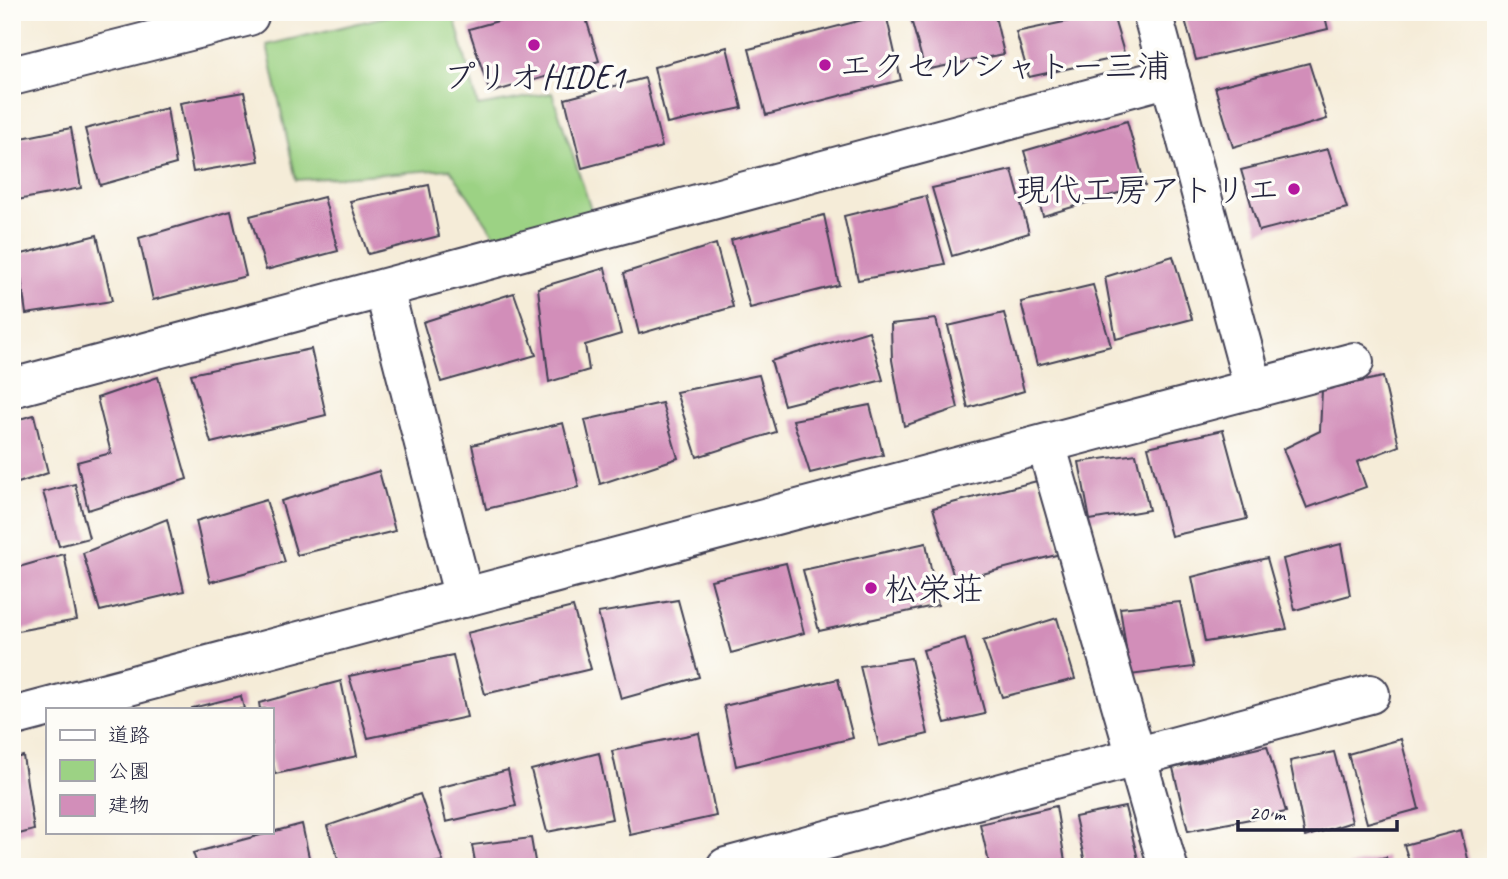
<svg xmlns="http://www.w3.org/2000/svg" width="1508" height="879" viewBox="0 0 1508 879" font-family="Caveat,'Klee One',sans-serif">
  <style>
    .green { fill: #9cd284; stroke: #5f7a60; stroke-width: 2 }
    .building { fill: #d28eb9 }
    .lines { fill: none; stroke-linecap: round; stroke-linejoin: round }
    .minor-casing { stroke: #424053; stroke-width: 42 }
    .minor { stroke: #fff; stroke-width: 38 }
    .poi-dot { fill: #b5179e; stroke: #fdfcf7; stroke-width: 2.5 }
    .labels { text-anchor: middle; stroke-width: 7; stroke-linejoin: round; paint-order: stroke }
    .poi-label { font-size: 33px; fill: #22223b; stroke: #fdfcf7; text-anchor: start }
  </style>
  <rect width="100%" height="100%" fill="#fdfcf7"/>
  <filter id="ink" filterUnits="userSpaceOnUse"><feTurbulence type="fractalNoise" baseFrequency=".0143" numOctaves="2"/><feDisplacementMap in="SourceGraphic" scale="14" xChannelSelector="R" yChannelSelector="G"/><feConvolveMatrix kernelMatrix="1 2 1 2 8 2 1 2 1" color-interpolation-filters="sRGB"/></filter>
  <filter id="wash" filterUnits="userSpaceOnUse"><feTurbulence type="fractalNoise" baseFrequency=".00686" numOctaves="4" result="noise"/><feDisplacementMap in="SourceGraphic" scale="28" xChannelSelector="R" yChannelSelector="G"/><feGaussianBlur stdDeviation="1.57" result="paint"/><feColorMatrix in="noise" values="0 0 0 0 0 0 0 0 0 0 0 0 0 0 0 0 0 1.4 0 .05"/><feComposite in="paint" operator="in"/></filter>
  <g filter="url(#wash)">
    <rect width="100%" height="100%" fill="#f5ecd8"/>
    <polygon class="green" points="404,12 453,12 478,106 552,93 593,215 502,246 450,169 296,180 267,45"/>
    <g id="blocks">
      <g class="building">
        <polygon points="530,12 584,12 599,61 490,93 469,29"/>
        <polygon points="909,12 994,12 1004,54 925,70"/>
        <polygon points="1112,12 1125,56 1029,77 1016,32"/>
        <polygon points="1183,12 1324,12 1328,29 1196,60"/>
        <polygon points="886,14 901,80 766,115 749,49"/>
        <polygon points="727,47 742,108 667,124 654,67"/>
        <polygon points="1309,63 1327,119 1233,147 1215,87"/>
        <polygon points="645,78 662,147 582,168 565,99"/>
        <polygon points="244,92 259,161 193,172 180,103"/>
        <polygon points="167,108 176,164 100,185 85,129"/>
        <polygon points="1127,121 1145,185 1043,216 1024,151"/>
        <polygon points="71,128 81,188 12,201 12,140"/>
        <polygon points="1328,149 1347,208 1259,231 1241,170"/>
        <polygon points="1012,170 1029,233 952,256 932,188"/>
        <polygon points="429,185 439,236 368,254 350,201"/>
        <polygon points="926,196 945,264 858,280 844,216"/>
        <polygon points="324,197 338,251 266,270 250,216"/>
        <polygon points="231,211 246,276 153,300 139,238"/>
        <polygon points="824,215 839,285 750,308 731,240"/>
        <polygon points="97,235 112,301 26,314 18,255"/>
        <polygon points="716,244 733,307 639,334 624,273"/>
        <polygon points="1173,256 1192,319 1116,339 1105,277"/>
        <polygon points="605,268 621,334 585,345 589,370 549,382 538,288"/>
        <polygon points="1093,285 1111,346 1037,365 1021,302"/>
        <polygon points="514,293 536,355 441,382 423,322"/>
        <polygon points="1004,313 1024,391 968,408 948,326"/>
        <polygon points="936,319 958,408 904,426 892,360 891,324"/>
        <polygon points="869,331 883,380 784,405 771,361"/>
        <polygon points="311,349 326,415 211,443 191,374"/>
        <polygon points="759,375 776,432 697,457 676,392"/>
        <polygon points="158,377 187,479 88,510 77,462 111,453 97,398"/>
        <polygon points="1383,377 1399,446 1357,462 1366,487 1307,508 1283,449 1320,431 1322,390"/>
        <polygon points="662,403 678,458 600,484 585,420"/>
        <polygon points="870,405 883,455 810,473 793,420"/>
        <polygon points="34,415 48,473 12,485 12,421"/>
        <polygon points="563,423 579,487 486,509 472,445"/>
        <polygon points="1223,430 1247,519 1171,536 1148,447"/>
        <polygon points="1136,454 1149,510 1090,520 1079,462"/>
        <polygon points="379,471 395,531 297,555 281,501"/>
        <polygon points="1037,481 1060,554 955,581 933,508"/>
        <polygon points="75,484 89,538 59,546 43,492"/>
        <polygon points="266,500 285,562 210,582 196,521"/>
        <polygon points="167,519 184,591 100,611 83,553"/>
        <polygon points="926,543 938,605 819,631 803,570"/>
        <polygon points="1341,544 1350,595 1295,610 1283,559"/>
        <polygon points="64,554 77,620 12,632 12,569"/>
        <polygon points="1267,558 1287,629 1205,642 1192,577"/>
        <polygon points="786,563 804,633 731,653 711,580"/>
        <polygon points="678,600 699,677 621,699 598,613"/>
        <polygon points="1180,602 1194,667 1130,675 1120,608"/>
        <polygon points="573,607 591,669 485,694 467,633"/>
        <polygon points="1057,618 1075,679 1002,697 983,641"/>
        <polygon points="965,638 985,714 945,723 923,650"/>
        <polygon points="453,655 467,717 368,738 349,676"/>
        <polygon points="911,658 928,734 879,746 860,666"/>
        <polygon points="838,679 853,738 736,766 724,706"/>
        <polygon points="341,681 357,756 275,774 271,756 271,709 260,709 259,703"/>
        <polygon points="241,696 244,709 192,709 192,708"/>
        <polygon points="699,733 716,816 630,835 612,751"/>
        <polygon points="1401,739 1419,809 1367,823 1348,754"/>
        <polygon points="1267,746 1286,812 1188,831 1173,768"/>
        <polygon points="1334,752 1352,822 1305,837 1290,761"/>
        <polygon points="599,753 612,819 547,832 531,770"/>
        <polygon points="23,756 34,830 12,836 12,759"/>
        <polygon points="508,770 516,806 446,822 438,788"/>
        <polygon points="420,794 443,861 416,867 341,867 327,826"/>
        <polygon points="1056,806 1065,861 1025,867 990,867 980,824"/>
        <polygon points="1125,807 1140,867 1086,867 1075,817"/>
        <polygon points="302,824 311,867 198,867 193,853"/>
        <polygon points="1461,830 1470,867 1411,867 1404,845"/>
        <polygon points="531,838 536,867 476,867 472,845"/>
        <polygon points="1386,857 1389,867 1349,867 1348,866"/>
      </g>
    </g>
  </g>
  <g filter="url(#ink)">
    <use href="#blocks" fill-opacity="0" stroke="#424053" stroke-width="2"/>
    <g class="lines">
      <defs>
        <g id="minor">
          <polyline points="1152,12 1254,389"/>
          <polyline points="12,76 249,16"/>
          <polyline points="384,289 464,598"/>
          <polyline points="12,388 1170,77"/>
          <polyline points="1046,444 1168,867"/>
          <polyline points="12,717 1354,362"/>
          <polyline points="726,867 1370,694"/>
        </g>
      </defs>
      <use href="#minor" class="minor-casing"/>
      <use href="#minor" class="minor"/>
    </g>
  </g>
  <g class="poi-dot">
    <circle cx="534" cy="45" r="7"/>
    <circle cx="825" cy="65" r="7"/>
    <circle cx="1294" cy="189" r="7"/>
    <circle cx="871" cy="588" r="7"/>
  </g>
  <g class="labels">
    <g class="poi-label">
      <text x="839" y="77">エクセルシャトー三浦</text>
      <text x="534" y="88" text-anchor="middle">プリオHIDE1</text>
      <text x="1280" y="201" text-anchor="end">現代工房アトリエ</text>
      <text x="885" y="600">松栄荘</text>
    </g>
  </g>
  <rect width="1508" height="879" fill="none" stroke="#fdfcf7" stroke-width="42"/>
  <rect x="46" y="708" width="228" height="126" fill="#fdfcf7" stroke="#a5a5ac" stroke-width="2"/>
  <rect x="60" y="730" width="35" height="10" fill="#ffffff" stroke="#a5a5ac" stroke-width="2"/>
  <text x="108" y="742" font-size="21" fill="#22223b">道路</text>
  <rect x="60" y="760" width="35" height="21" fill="#9cd284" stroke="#a5a5ac" stroke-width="2"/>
  <text x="108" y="778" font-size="21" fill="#22223b">公園</text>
  <rect x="60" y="795" width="35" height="21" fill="#d28eb9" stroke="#a5a5ac" stroke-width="2"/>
  <text x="108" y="812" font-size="21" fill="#22223b">建物</text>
  <path d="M1238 820v10h159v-10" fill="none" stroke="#22223b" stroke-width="3.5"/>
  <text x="1249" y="820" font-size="21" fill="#22223b" stroke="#fdfcf7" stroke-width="5" paint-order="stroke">20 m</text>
</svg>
